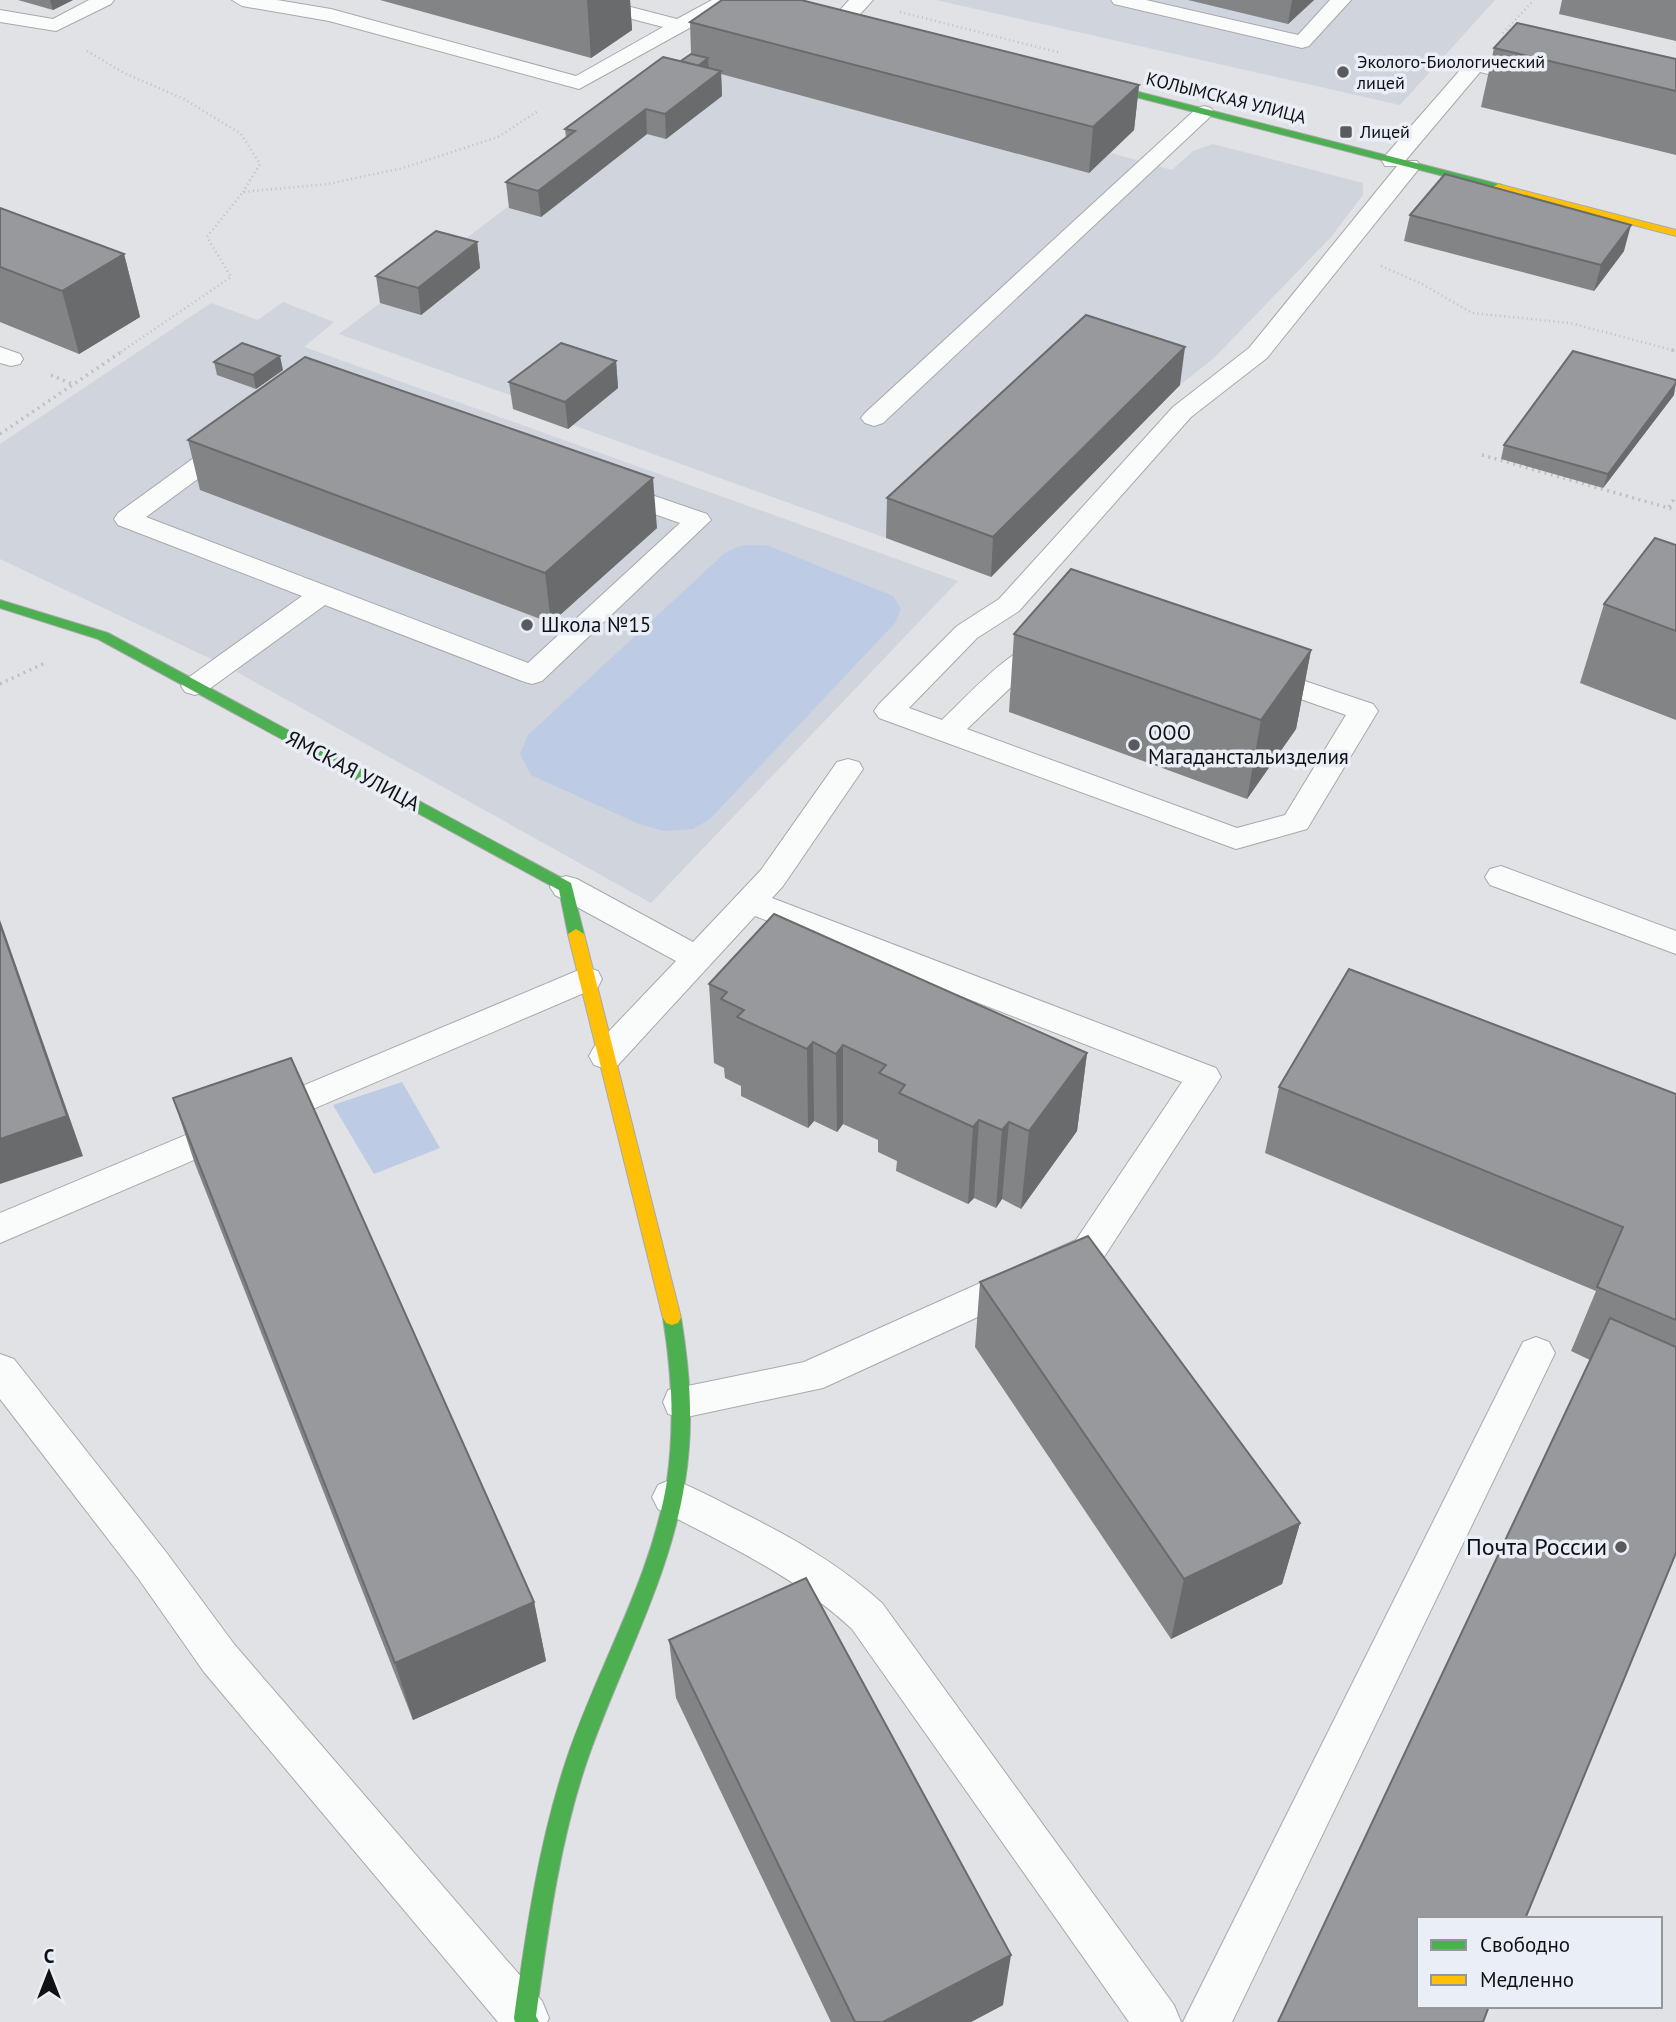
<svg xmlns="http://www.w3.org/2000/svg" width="1676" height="2022" viewBox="0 0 1676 2022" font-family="'PT Sans',sans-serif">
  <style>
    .built { fill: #cfd4dd }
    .green { fill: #bdcbe4 }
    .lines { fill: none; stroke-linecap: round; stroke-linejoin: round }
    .lane-casing { stroke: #a7a9ac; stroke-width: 2 }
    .street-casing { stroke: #a7a9ac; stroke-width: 2 }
    .fast-casing { stroke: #a7a9ac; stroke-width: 2 }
    .slow-casing { stroke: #a7a9ac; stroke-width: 2 }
    .path-far1 { stroke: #c0c0c1; stroke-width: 2.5; stroke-dasharray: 1 3.5; stroke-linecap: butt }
    .path { stroke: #c0c0c1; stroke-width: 3.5; stroke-dasharray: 2 4.5; stroke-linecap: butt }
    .lane { fill: #fafbfb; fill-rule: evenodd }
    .street { fill: #fafbfb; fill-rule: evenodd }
    .fast { fill: #4caf50; fill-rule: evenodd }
    .slow { fill: #ffc107; fill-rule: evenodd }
    .wall { fill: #838486 }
    .shaded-wall { fill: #6a6b6d }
    .building { fill: #98999c; stroke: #6a6b6d; stroke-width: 2 }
    .poi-dot { fill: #595a5d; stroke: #eaeef6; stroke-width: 2.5 }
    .labels { text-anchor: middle; stroke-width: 7; stroke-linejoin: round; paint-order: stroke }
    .far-poi-label { font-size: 18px; fill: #101114; stroke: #eaeef6; text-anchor: start }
    .far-street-label { font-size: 18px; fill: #101114; stroke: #eaeef6 }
    .poi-label { font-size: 21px; fill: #101114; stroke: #eaeef6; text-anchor: start }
    .street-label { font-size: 21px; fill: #101114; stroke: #eaeef6 }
    .near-poi-label { font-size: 24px; fill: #101114; stroke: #eaeef6; text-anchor: end }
  </style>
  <rect width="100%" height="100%" fill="#e0e2e5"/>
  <g class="built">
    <polygon points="936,0 1495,0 1400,105"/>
    <polygon points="744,29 1134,130 1111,153 1172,170 1193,151 1213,144 1363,183 1363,195 1331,237 1214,358 1180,385 886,538 573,425 568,429 513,409 524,400 339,334"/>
    <polygon points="283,302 334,322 304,347 958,581 651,903 226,666 0,559 0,444 211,303 258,320"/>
  </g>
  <g class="green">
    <polygon points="752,545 769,546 893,596 901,609 895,623 710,819 693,829 664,831 639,824 531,775 520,754 528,735 725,553 740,546"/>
    <polygon points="402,1082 440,1148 374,1174 333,1105"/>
  </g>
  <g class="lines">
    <defs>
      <g id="lane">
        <polygon points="89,0 114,0 111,4 56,31 0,22 0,10 53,19"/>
        <polygon points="232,0 277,0 331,9 576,76 663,27 575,4 572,0 604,0 677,19 712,0 736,0 733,4 579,89 329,21 242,6"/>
        <polygon points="1111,0 1146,0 1298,35 1330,0 1351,0 1309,46 1302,48 1114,4"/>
        <path d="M1475 59 1541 75 1544 79 1541 83 1534 85 1480 72 1405 161H1417L1420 166 1417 171 1267 358 1191 417 1019 611 977 638 909 708 942 720C967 697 1024 631 1058 640L1062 646 1058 652 1027 672 967 729 1237 828 1285 815 1346 715 1252 682 1248 676 1252 670 1262 667 1272 670 1373 704 1378 711 1307 829 1236 849 879 718 874 711 879 704 957 626 999 599 1173 407 1249 348 1397 166H1385L1382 161 1385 156 1468 61Z"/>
        <polygon points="1204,106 1211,108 1214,112 1211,116 883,423 874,426 865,423 861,418 865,413 1197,108"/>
        <polygon points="0,347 20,354 23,359 20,364 11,366 0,363"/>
        <path d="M310 378 707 514 711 520 542 681 532 684 522 681 325 605 205 692 195 695 185 692 181 686 185 680 302 596 118 525 114 519 118 513 301 380ZM313 394 680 523 528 663 146 517Z"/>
        <polygon points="848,759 859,762 863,769 783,886 772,898 1216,1068 1221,1077 1102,1260 823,1388 682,1418 668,1414 663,1402 668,1390 804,1362 1076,1240 1182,1082 755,916 618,1065 606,1069 594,1065 589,1056 594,1047 676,961 555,895 550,887 555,879 566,876 577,879 693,942 761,870 837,762"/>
        <polygon points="1501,866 1676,931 1676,954 1490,885 1485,877 1490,869"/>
        <polygon points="586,967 598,971 602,979 598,987 0,1243 0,1213"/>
        <polygon points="1536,1337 1549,1342 1555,1353 1232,2022 1183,2022 1523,1342"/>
        <polygon points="0,1354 14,1359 166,1552 234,1644 542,2001 549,2018 547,2022 498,2022 204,1672 138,1578 0,1399"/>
        <path d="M672 1479C692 1487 712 1497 731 1507 786 1534 837 1562 882 1603L1174 2005 1181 2022H1129L852 1629C795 1576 727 1545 658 1509L652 1497 658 1485Z"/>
      </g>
      <polygon id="street" points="849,0 873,0 851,24 835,24 832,19"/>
      <g id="fast">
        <polygon points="1088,79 1502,185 1503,187 1498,190 1085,84 1083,82"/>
        <polygon points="0,600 108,633 571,883 584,934 576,939 568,934 559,890 98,639 0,608"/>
        <path d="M672 1311 678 1313 681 1318C690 1373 694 1426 685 1481 670 1579 619 1668 587 1761 559 1843 548 1930 536 2016L539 2022H515L514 2018C526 1933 538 1847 565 1764 596 1669 651 1581 667 1481 675 1426 672 1373 663 1318L666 1313Z"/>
      </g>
      <g id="slow">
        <polygon points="1498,184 1676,230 1676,236 1494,189 1493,187"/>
        <polygon points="576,929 584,934 681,1318 678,1323 672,1325 666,1323 663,1318 568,934"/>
      </g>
    </defs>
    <use href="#lane" class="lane-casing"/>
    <use href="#street" class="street-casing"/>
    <use href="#fast" class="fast-casing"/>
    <use href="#slow" class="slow-casing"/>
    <g class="path-far1">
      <polyline points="900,12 1061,53"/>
      <polyline points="1503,33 1534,0"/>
      <polyline points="87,51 124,73 184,99 241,134 260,164 243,192"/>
      <polyline points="1381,266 1422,284 1472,313 1570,323 1676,351"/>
      <polyline points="121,352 231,277 207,237 243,192 328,184 403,168 498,137 538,111"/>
    </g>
    <g class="path">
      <polyline points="1672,350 1676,351"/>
      <polyline points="51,375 72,384"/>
      <polyline points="0,434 124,350"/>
      <polyline points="1482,455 1676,510"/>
      <polyline points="1669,507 1676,496"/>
      <polyline points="0,684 45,663"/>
    </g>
    <use href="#lane" class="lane"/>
    <use href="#street" class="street"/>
    <use href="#fast" class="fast"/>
    <use href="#slow" class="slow"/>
  </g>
  <g class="wall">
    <polygon points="18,0 73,0 53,10"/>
    <polygon points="380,0 630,0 632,30 591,58"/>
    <polygon points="1188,0 1314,0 1288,24"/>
    <polygon points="1562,0 1676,0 1676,41 1559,14"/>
    <polygon points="690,22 1139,85 1134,130 1089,173 721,74 722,96 666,139 647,134 541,217 509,208 506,182 566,137 565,129 681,61 691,54"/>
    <polygon points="1494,48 1676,59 1676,155 1481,107"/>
    <polygon points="0,208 124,254 140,317 79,354 0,322"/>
    <polygon points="1410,215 1624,251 1594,291 1404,241"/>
    <polygon points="477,242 480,268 421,315 380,303 376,276"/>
    <polygon points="616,361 618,388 568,429 513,409 509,382"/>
    <polygon points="214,362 283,370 256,389 217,375"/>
    <polygon points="1180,385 991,577 886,538 887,498"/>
    <polygon points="1674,395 1603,488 1501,459 1504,445"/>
    <polygon points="188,440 657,528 551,623 200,490"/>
    <polygon points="1676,545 1676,720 1580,683 1604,604"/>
    <polygon points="1014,634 1311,650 1296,729 1247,799 1009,712"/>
    <polygon points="709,984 1087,1053 1077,1131 1021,1209 1002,1199 996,1208 974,1198 968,1204 896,1171 897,1161 878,1152 878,1140 843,1124 837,1132 814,1121 808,1128 741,1096 741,1086 725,1078 724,1068 714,1063"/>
    <polygon points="1279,1087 1676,1094 1676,1553 1590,1360 1571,1351 1596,1291 1265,1153"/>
    <polygon points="173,1098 534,1602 546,1661 413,1720 195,1164"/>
    <polygon points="980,1282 1300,1523 1282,1584 1171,1639 975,1347"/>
    <polygon points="669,1640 1003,2005 971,2022 831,2022 676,1698"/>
  </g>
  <g class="shaded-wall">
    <polygon points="50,0 73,0 53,10"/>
    <polygon points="587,0 630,0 632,30 591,58"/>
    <polygon points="1292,0 1314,0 1288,24"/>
    <polygon points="708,58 709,71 686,75"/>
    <polygon points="721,71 722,96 666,139 665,114"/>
    <polygon points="1139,85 1134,130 1089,173 1093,127"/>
    <polygon points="646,109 647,134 541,217 538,191"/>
    <polygon points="1631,225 1624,251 1594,291 1601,265"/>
    <polygon points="477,242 480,268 421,315 418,288"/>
    <polygon points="124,254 140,317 79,354 62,291"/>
    <polygon points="1185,347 1180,385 991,577 993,537"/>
    <polygon points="280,356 283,370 256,389 253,375"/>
    <polygon points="616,361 618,388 568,429 565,402"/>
    <polygon points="1676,383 1674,395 1603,488 1608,474"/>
    <polygon points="653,478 657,528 551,623 545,573"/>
    <polygon points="1311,650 1296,729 1247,799 1261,720"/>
    <polygon points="0,920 83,1156 0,1184"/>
    <polygon points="813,1042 814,1121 808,1128 807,1049"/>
    <polygon points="843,1045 843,1124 837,1132 836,1054"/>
    <polygon points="1087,1053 1077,1131 1021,1209 1029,1131"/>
    <polygon points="979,1120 974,1198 968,1204 973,1127"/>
    <polygon points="1009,1122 1002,1199 996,1208 1002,1130"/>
    <polygon points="1300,1523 1282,1584 1171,1639 1184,1579"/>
    <polygon points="534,1602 546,1661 413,1720 395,1663"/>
    <polygon points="1011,1955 1003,2005 971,2022 883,2022"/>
  </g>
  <g class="building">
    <polygon points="722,0 801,0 1139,85 1093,127 690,22"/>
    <polygon points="1517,23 1676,59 1676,91 1494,48"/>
    <polygon points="691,54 708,58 698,66 681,61"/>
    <polygon points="663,57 721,71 665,114 646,109 538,191 506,182 575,131 565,129"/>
    <polygon points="1445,174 1631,225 1601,265 1410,215"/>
    <polygon points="0,208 124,254 62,291 0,267"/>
    <polygon points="436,231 477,242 418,288 376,276"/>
    <polygon points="1086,315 1185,347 993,537 887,498"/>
    <polygon points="242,343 280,356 253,375 214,362"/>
    <polygon points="561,343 616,361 565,402 509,382"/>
    <polygon points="1573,351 1676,380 1676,383 1608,474 1504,445"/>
    <polygon points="305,357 653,478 545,573 188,440"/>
    <polygon points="1655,538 1676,545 1676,631 1604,604"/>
    <polygon points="1071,569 1311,650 1261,720 1014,634"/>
    <polygon points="774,914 1087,1053 1029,1131 1009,1122 1002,1130 979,1120 973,1127 899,1093 905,1085 879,1073 886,1065 843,1045 836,1054 813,1042 807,1049 737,1017 744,1010 721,999 727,992 709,984"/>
    <polygon points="0,924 67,1116 0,1139"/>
    <polygon points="1349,969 1676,1094 1676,1320 1597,1287 1623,1227 1279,1087"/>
    <polygon points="291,1058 534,1602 395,1663 173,1098"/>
    <polygon points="1088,1236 1300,1523 1184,1579 980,1282"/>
    <polygon points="1610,1318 1676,1347 1676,1553 1525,1919 1419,1919 1419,2006 1489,2006 1483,2022 1278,2022"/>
    <polygon points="806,1578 1011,1955 883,2022 855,2022 669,1640"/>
  </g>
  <g class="poi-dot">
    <circle cx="1343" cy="72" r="7"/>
    <rect x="1339" y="125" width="14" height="14" rx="3.5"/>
    <circle cx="527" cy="625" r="7"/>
    <circle cx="1134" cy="745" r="7"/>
    <circle cx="1621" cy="1547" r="7"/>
  </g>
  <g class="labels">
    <g class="far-poi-label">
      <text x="1357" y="68">Эколого-Биологический<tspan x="1357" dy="21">лицей</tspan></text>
      <text x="1360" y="138">Лицей</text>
    </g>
    <g class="far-street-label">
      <text transform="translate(1226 98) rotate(14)" y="6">КОЛЫМСКАЯ УЛИЦА</text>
    </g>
    <g class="poi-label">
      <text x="541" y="632">Школа №15</text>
      <text x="1148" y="740">ООО<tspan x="1148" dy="24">Магаданстальизделия</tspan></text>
    </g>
    <g class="street-label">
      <text transform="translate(353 771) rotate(28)" y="7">ЯМСКАЯ УЛИЦА</text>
    </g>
    <g class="near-poi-label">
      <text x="1607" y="1555">Почта России</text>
    </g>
  </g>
  <rect x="1417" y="1917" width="245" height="91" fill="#eaeef6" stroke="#93969c" stroke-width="2"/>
  <rect x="1431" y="1940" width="35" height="10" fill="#4caf50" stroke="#93969c" stroke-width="2"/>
  <text x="1480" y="1952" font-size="21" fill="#101114">Свободно</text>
  <rect x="1431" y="1975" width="35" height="10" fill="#ffc107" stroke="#93969c" stroke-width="2"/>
  <text x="1480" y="1987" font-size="21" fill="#101114">Медленно</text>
  <g transform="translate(49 1973)" stroke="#eaeef6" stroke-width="5" paint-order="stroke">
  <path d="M0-5L12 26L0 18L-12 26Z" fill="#101114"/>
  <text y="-10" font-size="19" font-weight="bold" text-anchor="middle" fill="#101114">С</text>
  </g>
</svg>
